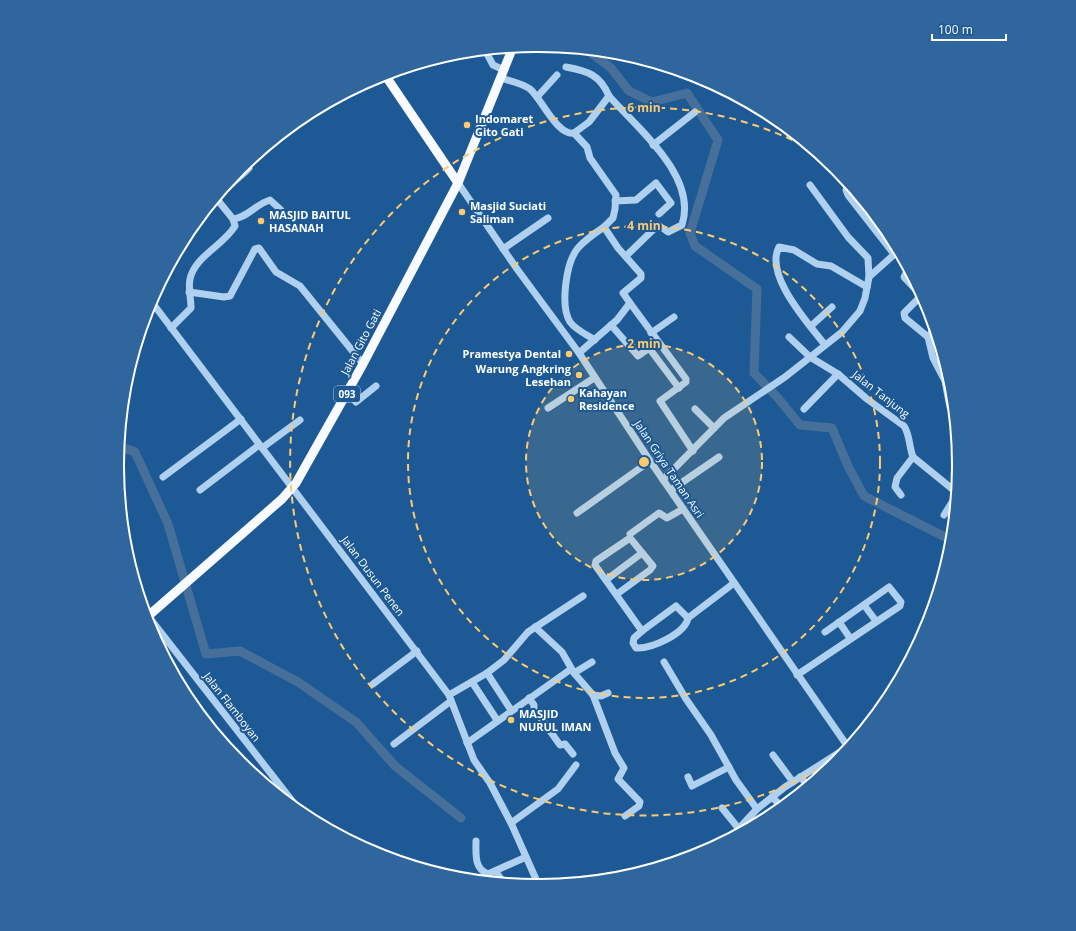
<svg xmlns="http://www.w3.org/2000/svg" width="1076" height="931" viewBox="0 0 1076 931" font-family="'Open Sans',sans-serif">
  <style>
    .lines { fill: none; stroke-linecap: round; stroke-linejoin: round }
    .river { stroke: #467099; stroke-width: 9 }
    .minor { stroke: #afd0ef; stroke-width: 7 }
    .major { stroke: #f7faff; stroke-width: 9 }
    .ring { fill: none; stroke: #feca6e; stroke-width: 2; stroke-dasharray: 7 5 }
    .poi-dot { fill: #feca6e; stroke: #1d5994; stroke-width: 1.5 }
    .labels { text-anchor: middle; stroke-width: 4; stroke-linejoin: round; paint-order: stroke }
    .shield { fill: #1d5994; stroke: #bbcddf; stroke-width: 1 }
    .shield-label { font-size: 10px; font-weight: bold; fill: #fff }
    .poi-label { font-size: 11px; font-weight: bold; fill: #fff; stroke: #1d5994; text-anchor: start }
    .street-label { font-size: 11px; fill: #fff; stroke: #1d5994 }
    .rim { fill: none; stroke: #fff; stroke-width: 2 }
    .centre { fill: #feca6e; stroke: #1d5994; stroke-width: 2 }
    .ring-label { font-size: 12px; text-anchor: middle; font-weight: bold; fill: #feca6e; stroke: #1d5994; stroke-width: 4; stroke-linejoin: round; paint-order: stroke }
  </style>
  <rect width="100%" height="100%" fill="#1d5994"/>
  <g class="lines">
    <g class="river">
      <polyline points="587,50 611,68 629,91 652,102 687,93 718,140 690,233 695,246 757,289 754,373 778,398 800,425 832,428 848,466 864,496 951,540"/>
      <polyline points="119,446 135,452 168,524 206,654 240,651 298,682 356,722 395,766 461,818"/>
    </g>
    <g class="minor">
      <polyline points="485,50 493,65 504,70"/>
      <path d="M566 67C588 71 600 75 609 96 637 128 698 176 682 225L668 232 658 225 626 256"/>
      <path d="M501 78C510 81 522 83 530 89 541 98 557 136 574 133L587 147 590 158 616 195 615 209 613 218 604 227 618 248 641 274V278L623 293 630 303 617 320 579 353"/>
      <polyline points="537,97 557,75"/>
      <polyline points="574,133 589,122 609,96"/>
      <polyline points="653,145 695,112"/>
      <polyline points="458,183 517,269 579,353 650,461 848,747"/>
      <polyline points="848,184 846,190 848,195 894,254"/>
      <polyline points="810,185 848,237 868,258 869,277"/>
      <polyline points="221,193 246,171 249,168 246,164"/>
      <polyline points="615,201 636,200 656,183 671,203 659,214"/>
      <path d="M233 219C247 218 256 204 270 200L281 210"/>
      <polyline points="503,249 548,218"/>
      <polyline points="908,270 904,277 920,294 919,298 904,313 905,318 928,337 933,358 945,381 950,407 953,413"/>
      <polyline points="189,292 224,297 230,296 255,249 259,248 276,272 300,286 363,364"/>
      <polyline points="151,301 449,695 474,760 490,783 511,823 539,886"/>
      <polyline points="630,303 686,379 686,382 660,401 693,451"/>
      <polyline points="611,325 638,356 658,342"/>
      <polyline points="811,326 832,307"/>
      <path d="M171 328 191 308C191 298 188 289 190 279 195 256 223 246 235 226L233 219 216 198"/>
      <polyline points="651,333 674,317"/>
      <path d="M789 337 810 357 838 374 867 399 904 426C910 435 909 447 913 457L956 492"/>
      <polyline points="928,337 934,329"/>
      <path d="M595 340C587 335 576 330 570 322 560 306 566 262 578 248 585 240 595 233 604 227"/>
      <path d="M825 345C808 323 764 275 779 247L794 250 817 264 831 266 867 287"/>
      <polyline points="649,348 679,388"/>
      <polyline points="348,392 356,402 376,386"/>
      <polyline points="548,408 594,378"/>
      <polyline points="695,409 714,428"/>
      <polyline points="804,409 838,374"/>
      <polyline points="262,448 300,420"/>
      <polyline points="163,477 241,419"/>
      <polyline points="663,480 724,418 785,377 842,332 860,311 865,298 869,277 898,251"/>
      <polyline points="200,490 259,445"/>
      <polyline points="671,490 719,457"/>
      <polyline points="901,495 895,487 897,478 913,457"/>
      <polyline points="577,513 650,461"/>
      <polyline points="944,515 956,496"/>
      <polyline points="630,534 659,513 667,518 683,509"/>
      <polyline points="606,580 642,553"/>
      <polyline points="617,594 650,570 653,566 630,538 596,561 595,565 642,631 676,606 688,618 734,583"/>
      <polyline points="864,605 876,621"/>
      <polyline points="148,616 300,811"/>
      <polyline points="839,622 850,638"/>
      <polyline points="535,627 562,652 574,673 593,695 615,753 624,768 618,779 640,802 639,806 625,816"/>
      <path d="M642 631 634 638 633 643 636 648C651 649 685 634 688 618"/>
      <polyline points="664,662 686,699 711,735 736,780 757,809"/>
      <polyline points="487,673 511,710"/>
      <polyline points="574,673 592,662"/>
      <polyline points="797,675 888,614 900,606 901,602 889,587 825,632"/>
      <polyline points="472,682 497,720"/>
      <polyline points="373,684 417,651"/>
      <polyline points="449,695 487,673 504,660 528,632 583,596"/>
      <polyline points="593,695 601,696 608,693"/>
      <polyline points="529,698 534,705 534,711 538,714 560,745 565,744 573,754"/>
      <polyline points="467,743 571,669"/>
      <polyline points="394,744 451,701"/>
      <polyline points="773,755 793,782"/>
      <polyline points="688,777 692,786 729,767"/>
      <polyline points="800,777 808,785"/>
      <polyline points="772,797 782,807"/>
      <polyline points="722,808 739,829"/>
      <polyline points="749,818 755,824"/>
      <polyline points="511,823 558,789 576,765"/>
      <polyline points="732,836 757,809 785,787 848,747"/>
      <path d="M476 841C476 855 474 868 488 874L526 857"/>
      <polyline points="496,872 504,883"/>
    </g>
    <g class="major">
      <polyline points="385,75 458,183"/>
      <polyline points="147,617 282,499 296,483 363,364 458,183 513,47"/>
    </g>
  </g>
  <circle cx="644" cy="462" r="118" fill="#feca6e" fill-opacity=".12"/>
  <g class="ring">
    <circle cx="644" cy="462" r="118"/>
    <circle cx="644" cy="462" r="236"/>
    <path d="M839 757A354 354 0 1 1 816 152"/>
  </g>
  <g class="poi-dot">
    <circle cx="467" cy="125" r="4"/>
    <circle cx="462" cy="212" r="4"/>
    <circle cx="261" cy="221" r="4"/>
    <circle cx="569" cy="354" r="4"/>
    <circle cx="579" cy="375" r="4"/>
    <circle cx="571" cy="399" r="4"/>
    <circle cx="511" cy="720" r="4"/>
  </g>
  <g class="labels">
    <rect class="shield" x="334" y="386" width="26" height="16" rx="3"/>
    <g class="shield-label">
      <text x="347" y="398">093</text>
    </g>
    <g class="poi-label">
      <text x="475" y="123">Indomaret<tspan x="475" dy="13">Gito Gati</tspan></text>
      <text x="470" y="210">Masjid Suciati<tspan x="470" dy="13">Saliman</tspan></text>
      <text x="269" y="219">MASJID BAITUL<tspan x="269" dy="13">HASANAH</tspan></text>
      <text x="561" y="358" text-anchor="end">Pramestya Dental</text>
      <text x="571" y="373" text-anchor="end">Warung Angkring<tspan x="571" dy="13">Lesehan</tspan></text>
      <text x="579" y="397">Kahayan<tspan x="579" dy="13">Residence</tspan></text>
      <text x="519" y="718">MASJID<tspan x="519" dy="13">NURUL IMAN</tspan></text>
    </g>
    <g class="street-label">
      <text transform="translate(361 342) rotate(-62)" y="4">Jalan Gito Gati</text>
      <text transform="translate(881 394) rotate(38)" y="4">Jalan Tanjung</text>
      <text transform="translate(669 469) rotate(56)" y="4">Jalan Griya Taman Asri</text>
      <text transform="translate(373 576) rotate(53)" y="4">Jalan Dusun Penen</text>
      <text transform="translate(232 707) rotate(52)" y="4">Jalan Flamboyan</text>
    </g>
  </g>
  <path d="M0 0H1076V931H0ZM537 52H539A413 413 0 0 1 952 465V466A413 413 0 0 1 539 879H537A413 413 0 0 1 124 466V465A413 413 0 0 1 537 52Z" fill="#2f669d" fill-rule="evenodd"/>
  <path class="rim" d="M537 52H539A413 413 0 0 1 952 465V466A413 413 0 0 1 539 879H537A413 413 0 0 1 124 466V465A413 413 0 0 1 537 52Z"/>
  <circle cx="644" cy="462" r="6" class="centre"/>
  <g class="ring-label">
    <text x="644" y="112">6 min</text>
    <text x="644" y="230">4 min</text>
    <text x="644" y="348">2 min</text>
  </g>
  <path d="M932 34v6h74v-6" fill="none" stroke="#ffffff" stroke-width="2"/>
  <text x="938" y="34" font-size="12" fill="#ffffff" stroke="#1d5994" stroke-width="3" paint-order="stroke">100 m</text>
</svg>
